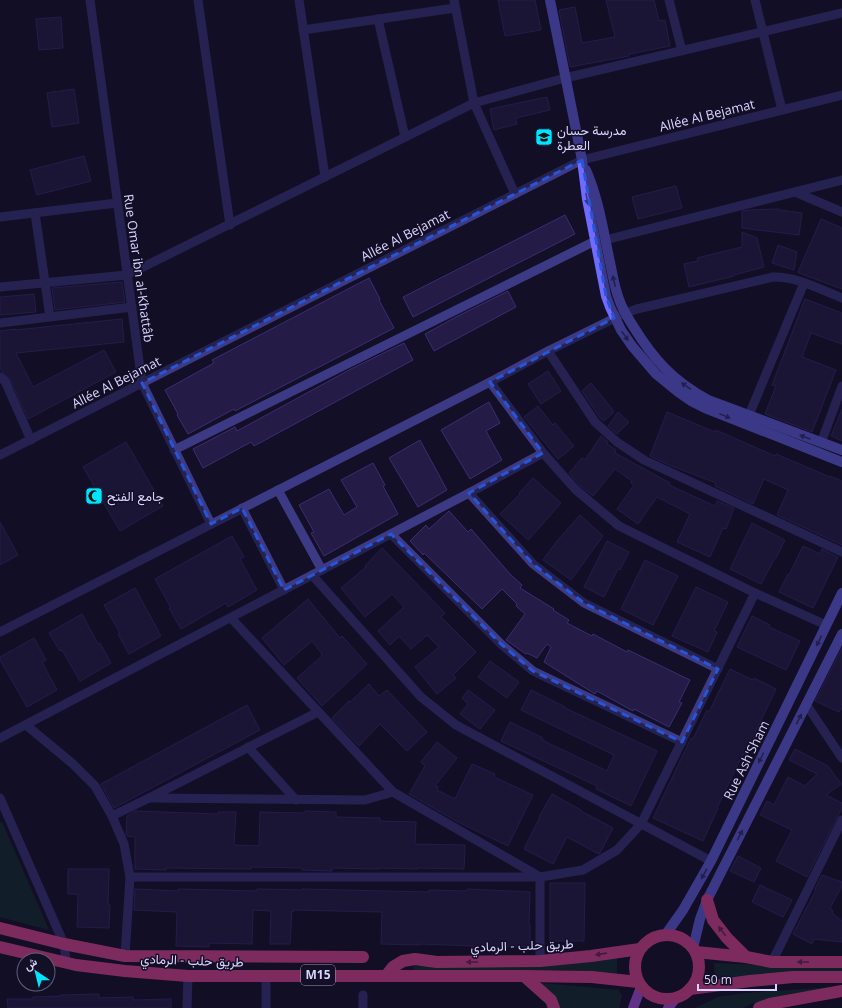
<svg xmlns="http://www.w3.org/2000/svg" width="842" height="1008" viewBox="0 0 842 1008" font-family="'Open Sans',Vazirmatn,sans-serif">
  <style>
    .green { fill: #12302f }
    .building { fill: #241b47; stroke: #3b2d73 }
    .lines { fill: none; stroke-linecap: round; stroke-linejoin: round }
    .street { stroke: #3d3a85; stroke-width: 9 }
    .secondary { stroke: #6f6bff; stroke-width: 10 }
    .primary { stroke: #c25bff; stroke-width: 10 }
    .highway { stroke: #ff4fa3; stroke-width: 12 }
    .oneway { fill: #38347d }
    .oneway2 { fill: #7d2c5e }
    .marked { fill: none; stroke: #2655da; stroke-width: 3; stroke-dasharray: 8 5; stroke-linejoin: round }
    .labels { text-anchor: middle; stroke-width: 3; stroke-linejoin: round; paint-order: stroke }
    .shield { fill: #130f26; stroke: #9e99be; stroke-width: 1 }
    .shield-label { font-size: 12px; font-weight: bold; fill: #d9d4ff }
    .street-label { font-size: 13px; fill: #d9d4ff; stroke: #130f26 }
    .poi-label { font-size: 13px; fill: #d9d4ff; stroke: #130f26; text-anchor: start }
  </style>
  <rect width="100%" height="100%" fill="#130f26"/>
  <g class="green">
    <polygon points="2,822 49,930 0,917 0,823"/>
    <polygon points="617,956 617,973 569,970 414,970 413,966 496,965"/>
    <polygon points="714,963 765,965 842,965 842,973 782,974 715,978"/>
    <polygon points="540,983 619,990 622,996 619,1008 560,1008"/>
    <polygon points="835,987 791,994 751,1004 743,1008 695,1008 718,997 745,993"/>
  </g>
  <g class="building">
    <polygon points="498,0 535,0 541,30 505,36"/>
    <polygon points="606,0 654,0 659,21 665,20 670,46 629,54 629,56 570,67 559,10 575,7 582,43 615,37"/>
    <polygon points="61,17 63,48 39,50 36,19"/>
    <polygon points="74,89 79,123 52,127 47,93"/>
    <polygon points="547,97 550,110 516,118 517,124 494,130 490,109"/>
    <polygon points="84,156 91,181 37,195 30,170"/>
    <polygon points="676,186 682,208 638,219 632,197"/>
    <polygon points="779,209 779,210 802,213 799,235 742,228 742,211 748,210"/>
    <polygon points="565,215 575,234 413,317 403,297"/>
    <polygon points="821,219 842,228 842,289 799,273 799,272 798,272"/>
    <polygon points="742,232 757,238 764,267 734,275 734,276 689,287 684,264 698,261 697,258 742,247"/>
    <polygon points="778,245 797,252 794,270 772,263"/>
    <polygon points="369,278 380,299 379,300 394,328 235,411 234,409 188,434 177,415 178,414 165,390 214,363 212,360"/>
    <polygon points="122,282 125,302 55,310 52,288"/>
    <polygon points="508,291 516,307 434,351 425,334 456,317"/>
    <polygon points="34,294 36,312 0,315 0,297"/>
    <polygon points="805,299 842,313 842,344 811,333 802,357 836,370 812,432 765,414 776,386 772,385"/>
    <polygon points="122,319 124,342 16,353 33,387 104,350 116,372 28,419 10,379 2,372 0,367 0,331 15,329 15,330"/>
    <polygon points="404,343 413,360 254,446 251,442 203,468 193,449 235,427 237,431 351,369"/>
    <polygon points="548,371 561,391 541,404 528,384"/>
    <polygon points="591,383 613,410 613,413 604,421 600,418 582,391"/>
    <polygon points="489,402 500,423 486,431 502,460 470,479 441,430"/>
    <polygon points="538,406 553,425 555,423 574,446 558,459 524,417"/>
    <polygon points="842,409 842,441 831,436"/>
    <polygon points="618,412 629,422 617,434 608,426"/>
    <polygon points="667,412 715,432 716,430 775,456 776,454 830,477 830,476 842,481 842,545 777,515 788,490 764,479 753,504 715,486 716,483 669,465 650,456"/>
    <polygon points="601,436 608,442 607,444 616,450 615,453 670,483 669,485 715,506 717,501 734,508 726,529 723,528 710,557 677,542 690,514 657,497 638,524 617,509 634,485 631,483 632,481 615,469 593,496 580,486 569,473 582,458 585,460"/>
    <polygon points="420,440 447,490 418,507 389,458"/>
    <polygon points="126,442 163,506 120,531 83,467"/>
    <polygon points="373,463 385,485 383,486 398,514 324,556 311,533 314,532 299,505 329,489 344,515 357,507 341,480"/>
    <polygon points="533,478 561,503 541,526 528,540 500,514 520,494 519,493"/>
    <polygon points="449,511 468,532 471,529 510,574 522,585 520,588 554,609 553,610 569,620 567,623 592,636 593,634 627,652 628,650 690,680 679,702 682,703 669,727 634,709 633,711 597,691 595,694 544,662 551,647 547,644 537,658 527,653 526,654 506,640 525,614 516,606 517,604 502,589 482,609 424,553 423,555 410,541 426,525 429,529"/>
    <polygon points="580,515 603,536 571,580 543,560 557,541"/>
    <polygon points="0,522 18,555 0,565"/>
    <polygon points="752,523 785,540 776,558 775,558 761,584 730,569"/>
    <polygon points="232,536 244,557 240,559 257,590 228,607 226,603 181,629 169,608 171,608 155,579"/>
    <polygon points="607,541 629,552 620,570 618,569 604,597 584,587"/>
    <polygon points="803,546 820,554 822,549 838,557 813,608 779,592 788,574 789,575"/>
    <polygon points="382,548 445,613 441,617 476,652 453,675 456,678 437,694 415,667 439,647 427,635 411,649 399,636 390,645 378,631 404,607 392,594 365,617 341,588 366,567 365,566"/>
    <polygon points="645,560 678,576 653,625 621,609"/>
    <polygon points="696,587 728,602 714,631 717,632 708,652 672,636"/>
    <polygon points="135,588 161,636 129,654 118,634 120,633 104,605"/>
    <polygon points="308,599 340,638 342,636 367,664 322,706 297,678 322,656 321,655 322,654 312,641 284,665 262,638"/>
    <polygon points="82,614 98,644 100,643 111,663 80,681 62,650 60,651 49,633"/>
    <polygon points="752,616 770,625 769,627 800,641 786,670 737,647"/>
    <polygon points="34,638 46,660 42,662 57,690 27,707 0,660 0,657"/>
    <polygon points="842,648 842,707 839,712 815,701"/>
    <polygon points="490,661 519,682 507,698 478,677"/>
    <polygon points="730,669 753,680 754,678 776,689 755,733 756,734 746,756 743,754 717,808 718,808 703,841 653,818 691,738 693,739 707,710 709,712"/>
    <polygon points="369,684 379,696 387,690 427,732 407,751 380,724 359,746 332,718 349,701 350,702"/>
    <polygon points="468,690 495,710 480,729 460,714 468,704 462,698"/>
    <polygon points="531,690 565,707 565,708 657,751 631,806 596,789 597,786 501,741 510,722 543,738 542,740 607,771 614,755 521,710"/>
    <polygon points="247,705 260,730 114,808 101,784"/>
    <polygon points="437,742 457,758 435,786 438,787 437,790 455,799 472,764 495,774 494,777 533,795 508,846 456,821 409,794 425,766 421,762"/>
    <polygon points="795,749 828,766 841,784 826,795 842,803 842,808 807,877 776,861 792,830 760,815 767,801 774,805 788,777 805,786 817,774 789,760"/>
    <polygon points="552,794 581,810 581,811 613,828 600,853 599,854 567,837 553,864 524,849 540,817 539,817"/>
    <polygon points="135,811 218,814 218,812 236,812 234,845 259,846 260,812 305,813 305,811 336,812 336,817 380,818 380,821 416,822 415,844 465,845 464,869 417,868 417,869 379,868 379,869 332,868 332,871 331,871 302,870 302,868 251,867 251,869 166,868 166,870 135,869 135,837 127,836 126,834 127,816"/>
    <polygon points="738,856 761,868 754,882 730,871"/>
    <polygon points="68,869 109,869 108,905 110,905 109,928 77,927 78,894 68,894"/>
    <polygon points="822,875 842,882 842,886 830,908 833,911 832,913 842,921 842,942 814,939 812,944 793,934 816,890 815,889"/>
    <polygon points="550,883 585,883 584,941 550,941"/>
    <polygon points="760,885 792,900 783,917 752,902"/>
    <polygon points="135,889 178,891 178,889 257,891 257,889 302,890 302,889 429,892 429,890 467,891 467,889 530,892 529,925 530,925 530,947 502,946 502,947 420,944 420,945 381,944 382,912 293,910 293,912 292,911 290,944 270,944 271,911 253,910 252,944 209,943 209,947 176,946 177,912 134,910"/>
    <polygon points="99,994 99,998 133,997 133,1000 171,999 171,1008 8,1008 7,999 33,999 33,997 61,996 61,995"/>
  </g>
  <g class="lines">
    <g class="street">
      <polyline points="90,0 142,383 211,524"/>
      <polyline points="198,0 230,225"/>
      <polyline points="299,0 325,177"/>
      <polyline points="454,0 474,103 515,194"/>
      <polyline points="669,0 682,51"/>
      <polyline points="755,0 782,110"/>
      <polyline points="378,19 405,137"/>
      <polyline points="303,30 455,8"/>
      <polyline points="795,192 842,212"/>
      <polyline points="35,213 50,317"/>
      <polyline points="0,217 117,203"/>
      <polyline points="605,240 842,180"/>
      <polyline points="0,287 127,275 474,103 565,78 842,13"/>
      <polyline points="0,323 132,307"/>
      <polyline points="548,351 595,422 617,442 644,460 842,552"/>
      <polyline points="0,377 5,381 31,440"/>
      <polyline points="490,382 543,453 576,490 619,526 755,593 826,625"/>
      <polyline points="749,415 804,283"/>
      <polyline points="821,443 842,386"/>
      <polyline points="174,450 595,241"/>
      <polyline points="0,455 582,160 842,95"/>
      <polyline points="278,490 322,570"/>
      <polyline points="469,493 533,564 584,603 718,669"/>
      <polyline points="242,508 284,590"/>
      <polyline points="391,534 501,644 533,671 682,742"/>
      <polyline points="312,575 421,697 456,725 711,861"/>
      <polyline points="231,618 393,792 540,877 540,961"/>
      <path d="M0 632 490 382 548 351 625 313 637 309 773 277C796 276 821 290 842 298"/>
      <polyline points="806,704 842,758"/>
      <polyline points="26,725 73,764 95,786 112,816 124,844 130,877 125,956"/>
      <polyline points="0,738 469,493 543,453"/>
      <polyline points="248,747 296,800"/>
      <polyline points="0,798 64,944 66,962"/>
      <polyline points="149,798 365,800 393,792"/>
      <polyline points="112,816 149,798 318,712"/>
      <polyline points="130,877 540,877 583,870 617,850 641,824 755,593"/>
      <polyline points="772,962 842,820"/>
      <polyline points="266,976 266,1008"/>
      <polyline points="363,995 363,1008"/>
      <polyline points="187,1008 188,976"/>
    </g>
    <g class="secondary">
      <polyline points="550,0 582,160 587,199 606,296 610,307 621,330 632,346 656,374 678,392 691,401 705,408 842,462"/>
      <path d="M586 170C599 199 604 235 611 267 613 278 615 289 619 299 622 309 628 318 633 326 654 360 673 381 708 400L842 450"/>
      <polyline points="666,934 683,910 711,861 842,593"/>
      <polyline points="693,948 700,919 707,900 842,634"/>
    </g>
    <g class="primary">
      <polyline points="633,1008 641,987"/>
      <polyline points="668,1008 676,998"/>
    </g>
    <g class="highway">
      <polyline points="707,900 713,920 727,938 746,957"/>
      <polyline points="0,928 64,944 125,956 363,957"/>
      <circle cx="667" cy="967" r="32"/>
      <polyline points="0,947 76,965 125,971 188,976 524,976 592,977 638,982"/>
      <polyline points="696,952 746,957 772,962 842,962"/>
      <polyline points="386,976 393,967 403,961 415,959 437,962 540,961 591,956 640,949"/>
      <polyline points="524,976 551,1000 554,1008"/>
      <polyline points="690,989 750,981 793,977 842,977"/>
      <polyline points="759,1008 770,1004 842,991"/>
    </g>
  </g>
  <defs><path id="oneway-solid" d="M-6-.8H1V-3.2L6.5 0L1 3.2V.8H-6Z"/></defs>
  <g class="oneway">
    <use href="#oneway-solid" transform="translate(587 199) rotate(80)"/>
    <use href="#oneway-solid" transform="translate(614 281) rotate(-103)"/>
    <use href="#oneway-solid" transform="translate(625 336) rotate(55)"/>
    <use href="#oneway-solid" transform="translate(686 386) rotate(-145)"/>
    <use href="#oneway-solid" transform="translate(725 416) rotate(22)"/>
    <use href="#oneway-solid" transform="translate(805 437) rotate(-159)"/>
    <use href="#oneway-solid" transform="translate(819 641) rotate(116)"/>
    <use href="#oneway-solid" transform="translate(799 719) rotate(-63)"/>
    <use href="#oneway-solid" transform="translate(761 758) rotate(116)"/>
    <use href="#oneway-solid" transform="translate(740 835) rotate(-63)"/>
    <use href="#oneway-solid" transform="translate(704 874) rotate(119)"/>
  </g>
  <g class="oneway2">
    <use href="#oneway-solid" transform="translate(722 931) rotate(-128)"/>
    <use href="#oneway-solid" transform="translate(601 954) rotate(172)"/>
    <use href="#oneway-solid" transform="translate(472 962) rotate(180)"/>
    <use href="#oneway-solid" transform="translate(803 962) rotate(-180)"/>
  </g>
  <path d="M0 0H842V1008H0ZM582 160 606 296 614 318 490 382 543 453 469 493 533 564 584 603 718 669 682 742 533 671 501 644 391 534 284 590 242 508 211 524 142 383Z" fill="#130f26" fill-opacity=".55" fill-rule="evenodd"/>
  <path class="marked" d="M582 160 606 296 614 318 490 382 543 453 469 493 533 564 584 603 718 669 682 742 533 671 501 644 391 534 284 590 242 508 211 524 142 383Z"/>
  <defs>
    <symbol id="school-square" viewBox="-11 -11 22 22"><rect x="-9" y="-9" width="18" height="18" rx="4" fill="#00e5ff" stroke="#130f26"/><path d="M0-5L7-2L0 1L-7-2ZM-4 1L0 2.5L4 1V4Q0 6-4 4Z" fill="#111"/></symbol>
    <symbol id="mosque-square" viewBox="-11 -11 22 22"><rect x="-9" y="-9" width="18" height="18" rx="4" fill="#00e5ff" stroke="#130f26"/><path d="M3.5-4.9A6 6 0 1 0 3.5 4.9A5 5 0 1 1 3.5-4.9Z" fill="#111"/></symbol>
  </defs>
  <g fill-rule="evenodd">
    <use href="#school-square" x="534" y="127" width="20" height="20"/>
    <use href="#mosque-square" x="84" y="486" width="20" height="20"/>
  </g>
  <g class="labels">
    <rect class="shield" x="301" y="965" width="34" height="20" rx="3"/>
    <g class="shield-label">
      <text x="318" y="979">M15</text>
    </g>
    <g class="street-label">
      <text transform="translate(707 115) rotate(-14)" y="5">Allée Al Bejamat</text>
      <text transform="translate(405 235) rotate(-27)" y="5">Allée Al Bejamat</text>
      <text transform="translate(139 268) rotate(82)" y="5">Rue Omar ibn al-Khattâb</text>
      <text transform="translate(116 382) rotate(-27)" y="5">Allée Al Bejamat</text>
      <text transform="translate(746 760) rotate(-64)" y="5">Rue Ash'Sham</text>
      <text transform="translate(522 945) rotate(-2)" y="5">طريق حلب - الرمادي</text>
      <text transform="translate(192 960) rotate(2)" y="5">طريق حلب - الرمادي</text>
    </g>
    <g class="poi-label">
      <text x="557" y="135">مدرسة حسان<tspan x="557" dy="15">العطرة</tspan></text>
      <text x="107" y="501">جامع الفتح</text>
    </g>
  </g>
  <g transform="translate(36 972) rotate(325)"><circle r="19" fill="#130f26" stroke="#625e7d"/>
  <path d="M0-3L7 15L0 10L-7 15Z" fill="#00e5ff"/>
  <text y="-6" font-size="11" font-weight="bold" text-anchor="middle" fill="#d9d4ff">ش</text>
  </g>
  <path d="M698 984v6h78v-6" fill="none" stroke="#d9d4ff" stroke-width="2"/>
  <text x="704" y="984" font-size="12" fill="#d9d4ff" stroke="#130f26" stroke-width="3" paint-order="stroke">50 m</text>
</svg>
